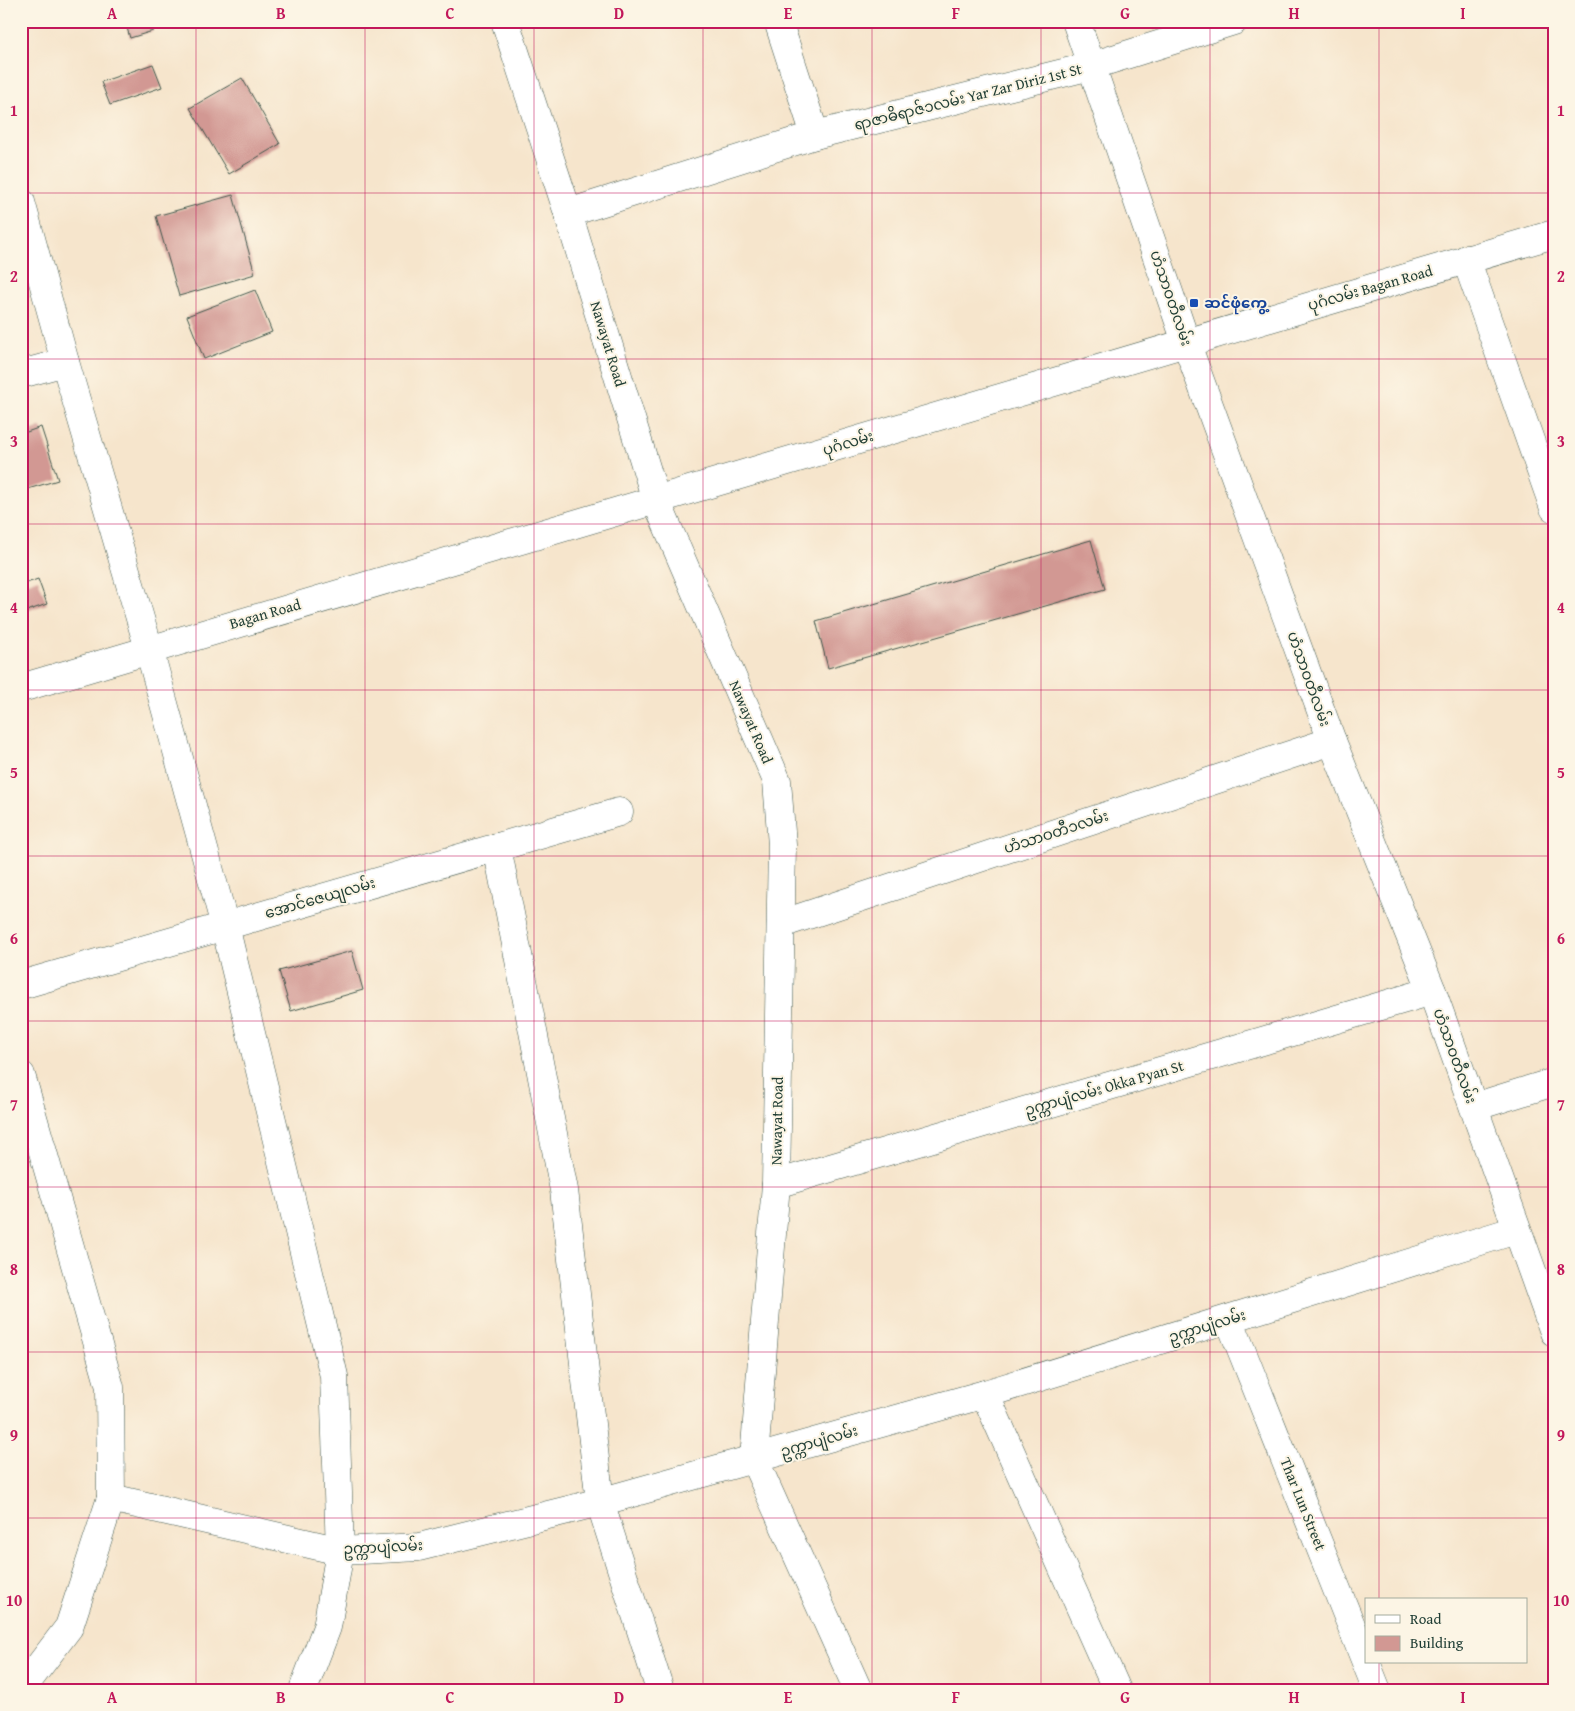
<svg xmlns="http://www.w3.org/2000/svg" width="1575" height="1711" viewBox="0 0 1575 1711" font-family="'Gentium Book Plus','Noto Sans Myanmar',serif">
  <style>
    .building { fill: #d29893 }
    .lines { fill: none; stroke-linecap: round; stroke-linejoin: round }
    .minor-casing { stroke: #3f564b; stroke-width: 29 }
    .tertiary-casing { stroke: #3f564b; stroke-width: 29 }
    .minor { stroke: #fff; stroke-width: 28 }
    .tertiary { stroke: #fff; stroke-width: 28 }
    .grid { fill: none; stroke: #c2185b; stroke-width: 1; stroke-opacity: 0.55 }
    .transit-dot { fill: #1a4fb4; stroke: #fcf5e5; stroke-width: 2 }
    .labels { text-anchor: middle; stroke-width: 4; stroke-linejoin: round; paint-order: stroke }
    .street-label { font-size: 15px; fill: #1f3d34; stroke: #fcf5e5 }
    .transit-label { font-size: 15px; font-weight: bold; fill: #164399; stroke: #fcf5e5; text-anchor: start }
    .neatline { fill: none; stroke: #c2185b; stroke-width: 2 }
    .grid-label { font-size: 16px; text-anchor: middle; font-weight: bold; fill: #c2185b }
  </style>
  <rect width="100%" height="100%" fill="#fcf5e5"/>
  <filter id="ink" filterUnits="userSpaceOnUse"><feTurbulence type="fractalNoise" baseFrequency=".02" numOctaves="2"/><feDisplacementMap in="SourceGraphic" scale="10" xChannelSelector="R" yChannelSelector="G"/><feConvolveMatrix kernelMatrix="1 2 1 2 8 2 1 2 1" color-interpolation-filters="sRGB"/></filter>
  <filter id="wash" filterUnits="userSpaceOnUse"><feTurbulence type="fractalNoise" baseFrequency=".0096" numOctaves="4" result="noise"/><feDisplacementMap in="SourceGraphic" scale="20" xChannelSelector="R" yChannelSelector="G"/><feGaussianBlur stdDeviation="1.12" result="paint"/><feColorMatrix in="noise" values="0 0 0 0 0 0 0 0 0 0 0 0 0 0 0 0 0 1.4 0 .05"/><feComposite in="paint" operator="in"/></filter>
  <g filter="url(#wash)">
    <rect width="100%" height="100%" fill="#f6e5cc"/>
    <g id="blocks">
      <g class="building">
        <polygon points="125,21 150,21 153,31 130,38"/>
        <polygon points="153,64 162,87 110,105 101,82"/>
        <polygon points="242,78 280,144 229,174 190,108"/>
        <polygon points="233,195 255,274 179,296 156,216"/>
        <polygon points="255,290 272,332 204,359 187,316"/>
        <polygon points="41,427 58,480 21,491 21,434"/>
        <polygon points="1091,540 1105,589 828,668 816,621"/>
        <polygon points="38,579 47,604 21,613 21,585"/>
        <polygon points="352,951 363,990 291,1011 279,971"/>
      </g>
    </g>
  </g>
  <g filter="url(#ink)">
    <use href="#blocks" fill-opacity="0" stroke="#3f564b" stroke-width="1"/>
    <g class="lines">
      <defs>
        <g id="minor">
          <polyline points="505,21 568,213 656,500 777,781 782,845 776,1184 754,1459 858,1690"/>
          <polyline points="778,21 815,135 1091,66 1234,21"/>
          <polyline points="1076,21 1186,342"/>
          <polyline points="21,202 65,362 149,649 225,926 334,1376 340,1551 327,1627 303,1690"/>
          <polyline points="568,213 815,135"/>
          <polyline points="1466,259 1554,508"/>
          <polyline points="21,374 65,362"/>
          <polyline points="497,847 564,1190 600,1502 660,1690"/>
          <polyline points="781,924 1332,741"/>
          <polyline points="21,985 619,812"/>
          <polyline points="21,1075 110,1387 111,1498 69,1627 21,1690"/>
          <polyline points="1474,1107 1554,1082"/>
          <polyline points="776,1184 1432,991"/>
          <polyline points="1229,1319 1377,1690"/>
          <polyline points="985,1394 1117,1690"/>
          <polyline points="111,1498 340,1551 419,1547 600,1502 985,1394 1516,1230"/>
        </g>
        <g id="tertiary">
          <polyline points="1186,342 1332,741 1432,991 1554,1332"/>
          <polyline points="21,688 1554,234"/>
        </g>
      </defs>
      <use href="#minor" class="minor-casing"/>
      <use href="#tertiary" class="tertiary-casing"/>
      <use href="#minor" class="minor"/>
      <use href="#tertiary" class="tertiary"/>
    </g>
  </g>
  <path class="grid" d="M196 21V1690M365 21V1690M534 21V1690M703 21V1690M872 21V1690M1041 21V1690M1210 21V1690M1379 21V1600M21 193H1554M21 359H1554M21 524H1554M21 690H1554M21 856H1554M21 1021H1554M21 1187H1554M21 1352H1554M21 1518H1554M1379 1662V1690"/>
  <rect class="transit-dot" x="1189" y="298" width="10" height="10" rx="2.5"/>
  <g class="labels">
    <g class="street-label">
      <text transform="translate(968 97) rotate(-14)" y="5">ရာဇာဓိရာဇ်၁လမ်း Yar Zar Diriz 1st St</text>
      <text transform="translate(1370 288) rotate(-16)" y="5">ပုဂံလမ်း Bagan Road</text>
      <text transform="translate(1171 298) rotate(71)" y="5">ဟံသာဝတီလမ်း</text>
      <text transform="translate(608 344) rotate(73)" y="5">Nawayat Road</text>
      <text transform="translate(848 443) rotate(-17)" y="5">ပုဂံလမ်း</text>
      <text transform="translate(265 614) rotate(-16)" y="5">Bagan Road</text>
      <text transform="translate(1309 679) rotate(70)" y="5">ဟံသာဝတီလမ်း</text>
      <text transform="translate(751 722) rotate(67)" y="5">Nawayat Road</text>
      <text transform="translate(1056 832) rotate(-18)" y="5">ဟံသာဝတီ၁လမ်း</text>
      <text transform="translate(320 898) rotate(-16)" y="5">အောင်ဇေယျလမ်း</text>
      <text transform="translate(1455 1056) rotate(70)" y="5">ဟံသာဝတီလမ်း</text>
      <text transform="translate(1104 1088) rotate(-16)" y="5">ဥက္ကာပျံလမ်း Okka Pyan St</text>
      <text transform="translate(777 1121) rotate(-89)" y="5">Nawayat Road</text>
      <text transform="translate(1207 1326) rotate(-17)" y="5">ဥက္ကာပျံလမ်း</text>
      <text transform="translate(819 1441) rotate(-16)" y="5">ဥက္ကာပျံလမ်း</text>
      <text transform="translate(1303 1504) rotate(68)" y="5">Thar Lun Street</text>
      <text transform="translate(383 1547) rotate(-3)" y="5">ဥက္ကာပျံလမ်း</text>
    </g>
    <g class="transit-label">
      <text x="1204" y="308">ဆင်ဖုံကွေ့</text>
    </g>
  </g>
  <rect width="1575" height="1711" fill="none" stroke="#fcf5e5" stroke-width="55"/>
  <rect x="1365" y="1598" width="162" height="65" fill="#fcf5e5" stroke="#a4ab9e"/>
  <rect x="1375" y="1615" width="25" height="8" fill="#ffffff" stroke="#a4ab9e"/>
  <text x="1410" y="1624" font-size="15" fill="#1f3d34">Road</text>
  <rect x="1375" y="1636" width="25" height="15" fill="#d29893" stroke="#a4ab9e"/>
  <text x="1410" y="1648" font-size="15" fill="#1f3d34">Building</text>
  <rect x="28" y="28" width="1520" height="1656" class="neatline"/>
  <g class="grid-label">
    <text x="112" y="19">A</text>
    <text x="281" y="19">B</text>
    <text x="450" y="19">C</text>
    <text x="619" y="19">D</text>
    <text x="788" y="19">E</text>
    <text x="956" y="19">F</text>
    <text x="1125" y="19">G</text>
    <text x="1294" y="19">H</text>
    <text x="1463" y="19">I</text>
    <text x="14" y="116">1</text>
    <text x="1561" y="116">1</text>
    <text x="14" y="282">2</text>
    <text x="1561" y="282">2</text>
    <text x="14" y="447">3</text>
    <text x="1561" y="447">3</text>
    <text x="14" y="613">4</text>
    <text x="1561" y="613">4</text>
    <text x="14" y="778">5</text>
    <text x="1561" y="778">5</text>
    <text x="14" y="944">6</text>
    <text x="1561" y="944">6</text>
    <text x="14" y="1110">7</text>
    <text x="1561" y="1110">7</text>
    <text x="14" y="1275">8</text>
    <text x="1561" y="1275">8</text>
    <text x="14" y="1441">9</text>
    <text x="1561" y="1441">9</text>
    <text x="14" y="1606">10</text>
    <text x="1561" y="1606">10</text>
    <text x="112" y="1703">A</text>
    <text x="281" y="1703">B</text>
    <text x="450" y="1703">C</text>
    <text x="619" y="1703">D</text>
    <text x="788" y="1703">E</text>
    <text x="956" y="1703">F</text>
    <text x="1125" y="1703">G</text>
    <text x="1294" y="1703">H</text>
    <text x="1463" y="1703">I</text>
  </g>
</svg>
